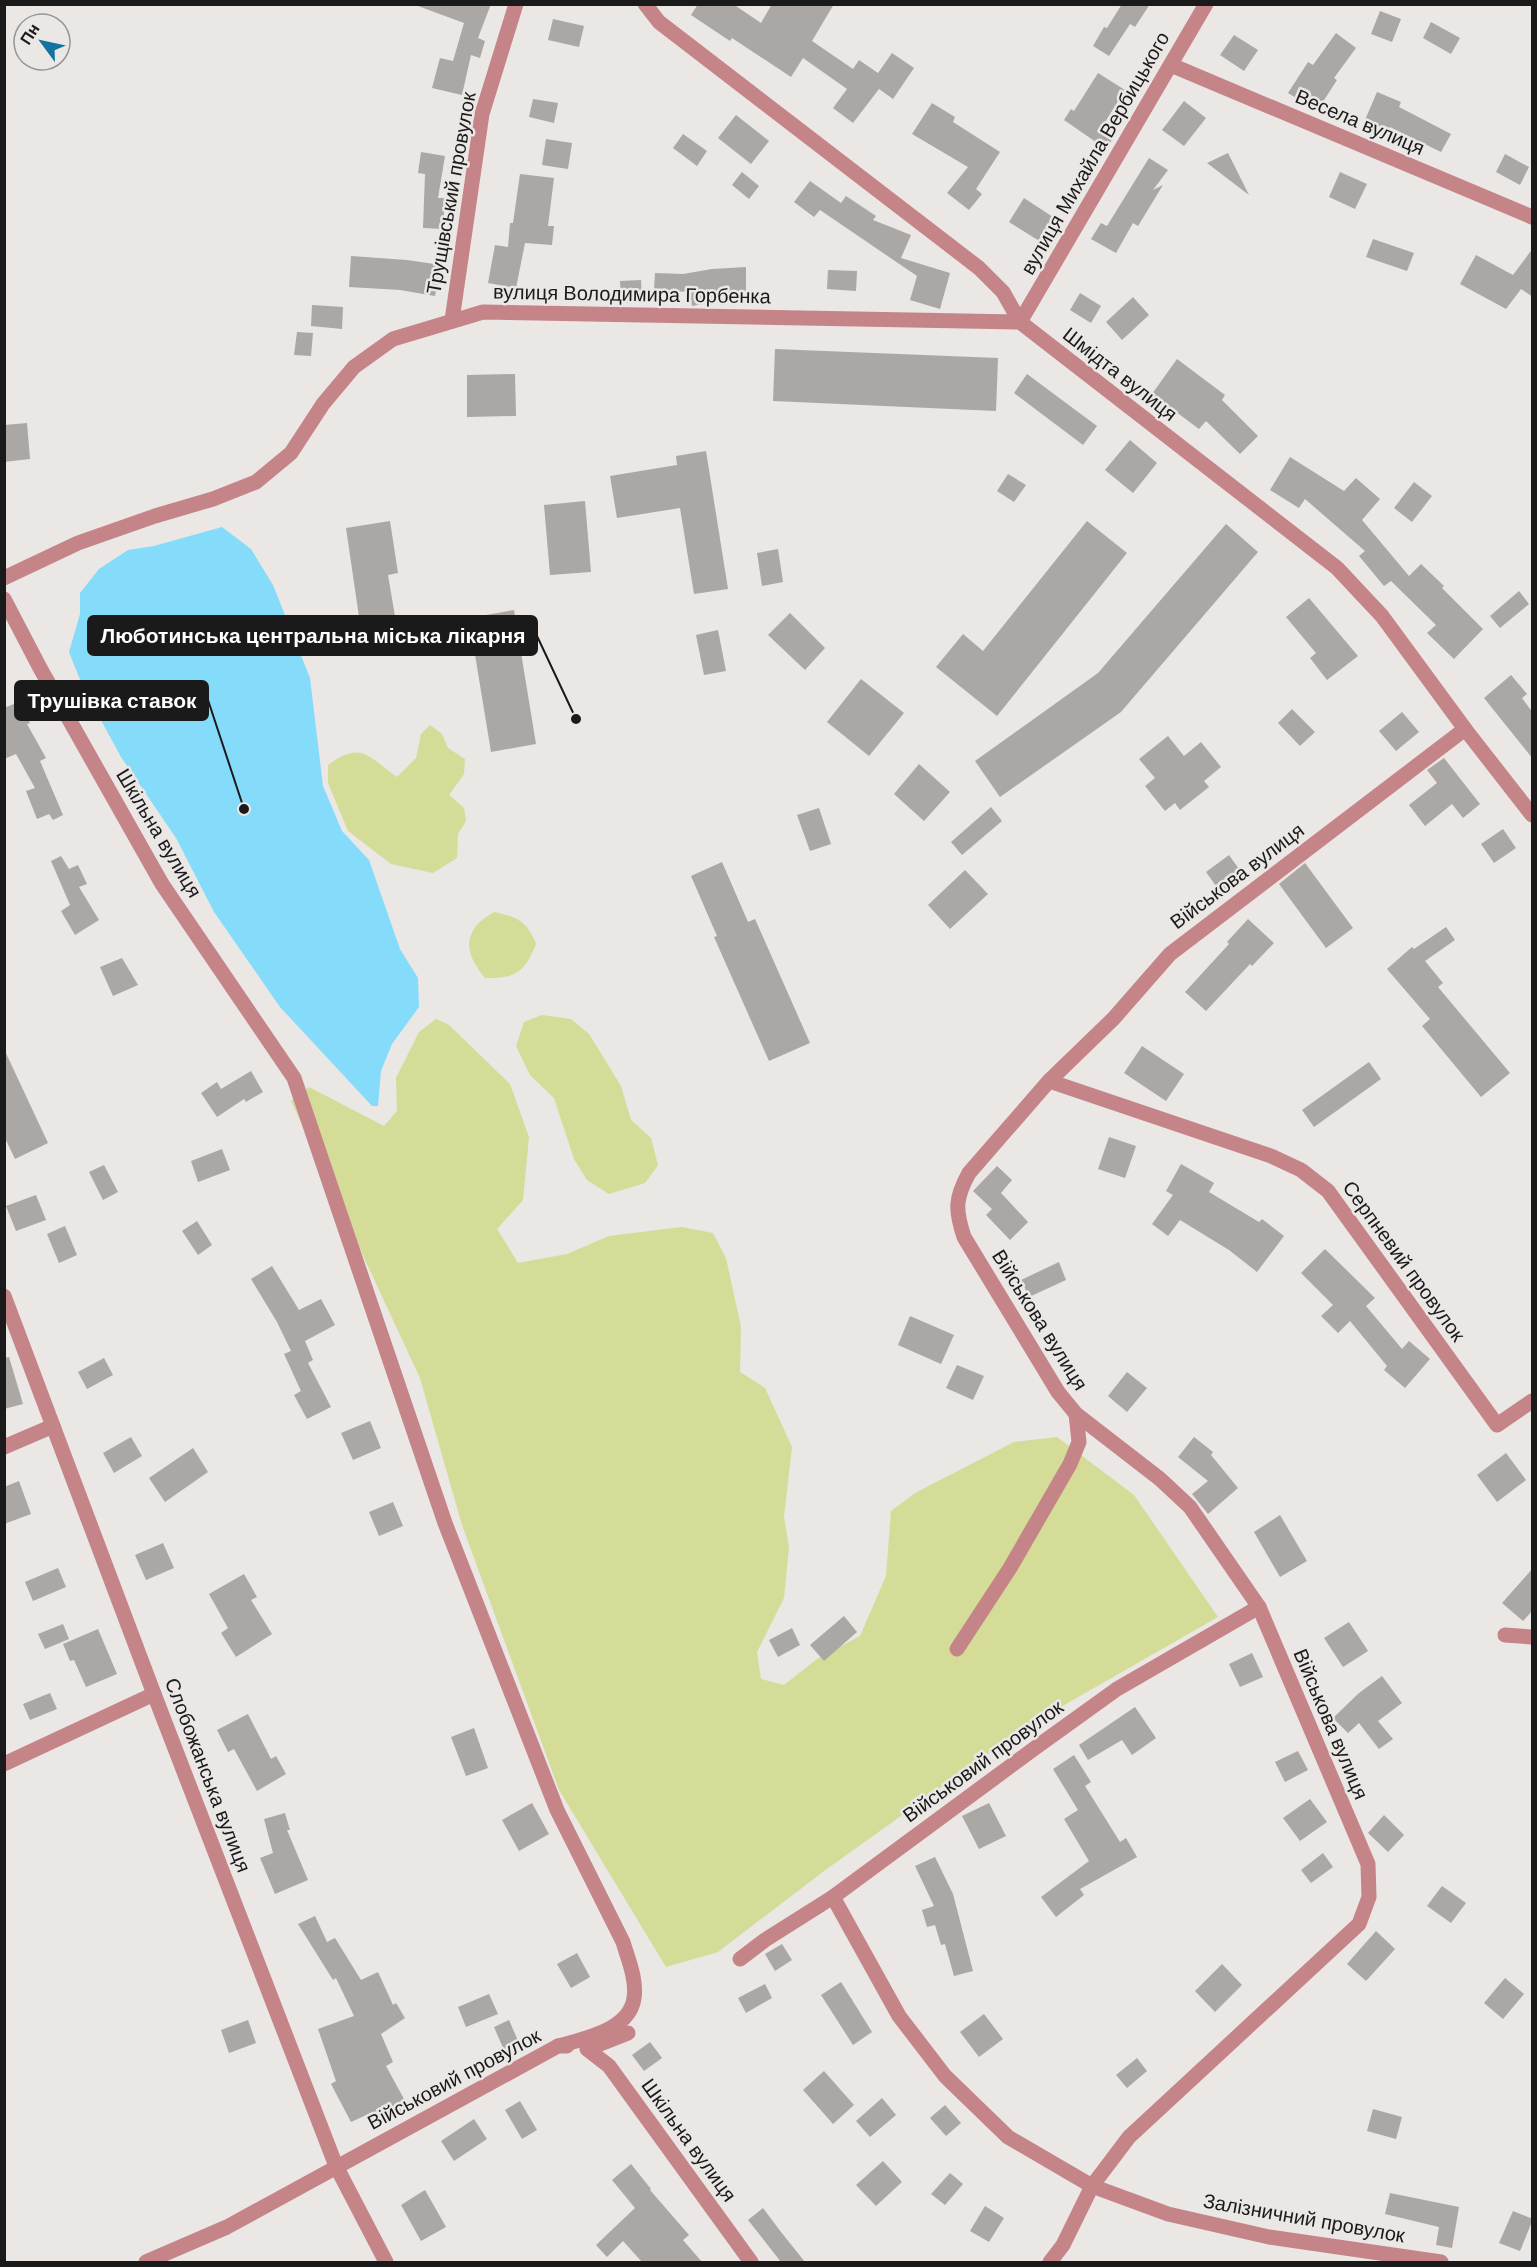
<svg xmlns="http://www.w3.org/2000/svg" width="1537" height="2267" viewBox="0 0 1537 2267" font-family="'DM Sans',sans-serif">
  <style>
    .green { fill: #d4dc97 }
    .water { fill: #85dcfa }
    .building { fill: #aaa7a5 }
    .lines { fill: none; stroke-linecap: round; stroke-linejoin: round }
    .minor { stroke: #c58588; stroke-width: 15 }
    .labels { text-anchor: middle; stroke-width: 5; stroke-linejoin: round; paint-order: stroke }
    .street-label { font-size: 20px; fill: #1b1a1a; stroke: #eae7e5 }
    .leader { fill: none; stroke: #1b1a1a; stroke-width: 2 }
    .callout-dot { fill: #1b1a1a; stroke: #eae7e5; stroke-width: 2 }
    .callout { fill: #1b1a1a; stroke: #1b1a1a; stroke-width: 2 }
    .callout-label { font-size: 21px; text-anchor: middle; font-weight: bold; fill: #fff }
  </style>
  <rect width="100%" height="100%" fill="#eae7e5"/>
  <g class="green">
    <path d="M430 725 442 734 448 748 465 759 464 774 449 795 464 808 466 821 458 834 457 858 433 873 391 864 348 831 328 783V765C362 740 368 757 397 777L416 758 421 734Z"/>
    <path d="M494 912C517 917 527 921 536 944 524 973 516 978 485 978 463 952 462 930 494 912Z"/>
    <polygon points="542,1015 571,1019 589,1034 621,1086 631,1120 651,1138 658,1165 645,1183 609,1194 587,1180 574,1159 554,1098 530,1075 516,1046 524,1022"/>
    <polygon points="436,1019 449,1025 510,1084 529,1137 523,1200 497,1229 518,1263 567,1254 609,1236 682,1227 713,1233 726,1258 741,1327 740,1372 765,1388 792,1447 784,1517 789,1547 784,1598 757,1652 761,1679 784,1685 817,1659 860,1636 886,1576 891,1511 915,1493 1014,1442 1057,1437 1134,1495 1218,1617 1024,1728 824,1871 718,1952 666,1967 559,1790 462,1525 420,1378 291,1101 309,1087 384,1126 397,1111 396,1078 419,1032"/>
  </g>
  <polygon class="water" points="222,527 251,549 273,585 310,678 323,786 342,831 369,860 400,949 418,978 419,1007 392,1044 381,1071 378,1106 372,1106 280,1007 214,912 176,838 121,757 83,687 69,652 80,614 80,593 99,569 128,550 154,546"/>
  <g class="building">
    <polygon points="419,4 491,4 478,38 485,41 480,58 471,55 462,95 432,88 440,58 453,61 464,23 418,6"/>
    <polygon points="698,4 733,4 761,23 772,4 834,4 812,41 853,69 859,60 878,73 892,53 914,68 893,99 879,89 853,123 833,108 847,89 803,58 791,77 732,38 730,41 691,15"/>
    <polygon points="1122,4 1150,4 1135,27 1130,24 1109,56 1093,46 1104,27 1107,28"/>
    <polygon points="1380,11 1401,19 1392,42 1371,34"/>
    <polygon points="553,19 584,26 579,47 548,40"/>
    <polygon points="1431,22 1460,38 1451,54 1423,38"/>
    <polygon points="1336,33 1356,48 1334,78 1337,80 1317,111 1288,93 1308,62 1313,65"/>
    <polygon points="1234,35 1258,50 1244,71 1220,55"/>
    <polygon points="1098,73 1125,90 1102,127 1115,135 1106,149 1064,120 1071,109 1074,111"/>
    <polygon points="1377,92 1401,102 1399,107 1451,134 1441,152 1390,127 1389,130 1365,120"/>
    <polygon points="533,99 558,103 554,123 529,117"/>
    <polygon points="1184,101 1206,118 1184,146 1162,130"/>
    <polygon points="932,103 955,117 953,122 1000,152 976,189 982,194 969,210 947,193 968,167 912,134"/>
    <polygon points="736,115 769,141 751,164 718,138"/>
    <polygon points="683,134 707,151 697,166 673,148"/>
    <polygon points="546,139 572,143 568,169 542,165"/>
    <polygon points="421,152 445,156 438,198 445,198 443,229 423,228 425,174 418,173"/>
    <polygon points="1228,153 1249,195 1207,163"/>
    <polygon points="1505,154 1529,167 1520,185 1496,172"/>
    <polygon points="1149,158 1168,170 1153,190 1163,185 1138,226 1133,223 1116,253 1091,239 1101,223 1107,226"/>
    <polygon points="742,172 759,186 749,199 732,185"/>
    <polygon points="1340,172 1367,184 1355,209 1329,197"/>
    <polygon points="520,174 554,178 548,226 554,226 552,245 525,243 516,288 488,283 495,245 508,247 510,223 513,223"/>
    <polygon points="810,181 841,203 846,196 876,216 873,220 911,235 901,258 950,273 940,309 910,300 917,276 820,210 814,217 794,202"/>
    <polygon points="1024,198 1056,219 1041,242 1009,222"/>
    <polygon points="1373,239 1414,253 1407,271 1366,257"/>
    <polygon points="1533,248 1533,297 1521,289 1506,309 1460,284 1476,255 1513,275"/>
    <polygon points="351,256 407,260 441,265 435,296 400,290 349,287"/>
    <polygon points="746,267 746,293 714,294 716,301 692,306 690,292 654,290 655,273 683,274 712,269"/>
    <polygon points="828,270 857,271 856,291 827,289"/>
    <polygon points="641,280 642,301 621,303 620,281"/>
    <polygon points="1080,293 1101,306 1091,323 1070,310"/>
    <polygon points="1133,297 1149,315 1122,340 1106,322"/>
    <polygon points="312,305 343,307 342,329 311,326"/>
    <polygon points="297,332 313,333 311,356 294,355"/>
    <polygon points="775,349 998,358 996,411 773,401"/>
    <polygon points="1177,359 1225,395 1222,400 1258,436 1240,454 1206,421 1199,429 1152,394"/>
    <polygon points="515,374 516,416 467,417 467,375"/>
    <polygon points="1027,374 1097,426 1083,445 1014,393"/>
    <polygon points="27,423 30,459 4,462 4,425"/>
    <polygon points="1130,440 1157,463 1133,493 1105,470"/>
    <polygon points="706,451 728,589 694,594 680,508 617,518 610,476 677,465 676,456"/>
    <polygon points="1290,457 1344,491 1356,478 1380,499 1362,520 1409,576 1421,564 1444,586 1442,588 1483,629 1454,659 1427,633 1436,625 1391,581 1384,586 1359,556 1365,551 1305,499 1299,508 1270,490"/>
    <polygon points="1008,474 1026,485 1014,502 997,491"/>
    <polygon points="1414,482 1432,496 1412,522 1394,508"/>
    <polygon points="585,501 591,572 550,575 544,505"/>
    <polygon points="390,521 398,573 388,575 400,646 364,651 346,528"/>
    <polygon points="1087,521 1127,553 997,716 936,667 963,634 983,651"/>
    <polygon points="1226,524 1258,552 1121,712 1000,797 975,761 1098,673"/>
    <polygon points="778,549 783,582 762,586 757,553"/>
    <polygon points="1519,591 1529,604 1500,628 1490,616"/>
    <polygon points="1309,598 1358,656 1327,680 1310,658 1316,653 1286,617"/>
    <polygon points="514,610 536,744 491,752 469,618"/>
    <polygon points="790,613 825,648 805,670 768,635"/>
    <polygon points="718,630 726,671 704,675 696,635"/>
    <polygon points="1511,675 1527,694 1522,698 1533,713 1533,759 1484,698"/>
    <polygon points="861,679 904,713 869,756 827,722"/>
    <polygon points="21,701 30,723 27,724 46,758 40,761 63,815 53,820 49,814 37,819 26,791 35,788 16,754 4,759 4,708"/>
    <polygon points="1292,709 1315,732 1300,746 1278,723"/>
    <polygon points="1402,712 1419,732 1396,751 1379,731"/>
    <polygon points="1168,736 1184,756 1201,742 1221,767 1204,781 1209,787 1180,810 1175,803 1165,811 1145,786 1155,778 1139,759"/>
    <polygon points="1444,758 1480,804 1463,818 1452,804 1425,826 1409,805 1437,783 1427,770"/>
    <polygon points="919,764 950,792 924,821 894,794"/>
    <polygon points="991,807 1002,821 962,855 951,842"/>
    <polygon points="819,808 831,844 810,851 797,815"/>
    <polygon points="1503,829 1516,848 1494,863 1481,844"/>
    <polygon points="1229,855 1244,876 1221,893 1206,872"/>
    <polygon points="61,856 69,869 78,865 87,884 79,887 99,920 75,935 61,911 70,905 51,861"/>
    <polygon points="722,862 748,922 755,919 810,1043 769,1061 714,937 717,936 691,876"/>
    <polygon points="1305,863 1353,928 1326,948 1279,884"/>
    <polygon points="965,870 988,894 950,929 928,905"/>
    <polygon points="1248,919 1274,943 1252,966 1250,964 1206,1011 1185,992 1229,944 1227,942"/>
    <polygon points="1446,927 1455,940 1425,961 1443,983 1438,987 1510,1073 1481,1097 1422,1026 1430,1019 1387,969 1412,947 1414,949"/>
    <polygon points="122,958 138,985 113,996 100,967"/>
    <polygon points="1142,1046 1184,1074 1166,1101 1124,1073"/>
    <polygon points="4,1049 48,1143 15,1159 4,1136"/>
    <polygon points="1369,1062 1381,1079 1314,1127 1302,1110"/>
    <polygon points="251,1071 263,1092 246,1102 244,1099 217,1117 201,1093 217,1082 221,1089"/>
    <polygon points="1109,1137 1136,1146 1125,1178 1098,1169"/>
    <polygon points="222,1149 230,1170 198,1182 191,1161"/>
    <polygon points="1181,1164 1214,1183 1209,1192 1259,1222 1262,1219 1284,1236 1257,1272 1229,1250 1180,1220 1168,1236 1152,1224 1173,1195 1166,1191"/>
    <polygon points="104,1165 118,1192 103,1200 89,1172"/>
    <polygon points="997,1166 1012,1180 1001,1193 1028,1222 1010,1240 986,1215 992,1209 973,1191"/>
    <polygon points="36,1195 46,1220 16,1231 6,1206"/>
    <polygon points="197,1221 212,1245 198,1255 182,1231"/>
    <polygon points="65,1226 77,1255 59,1263 47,1234"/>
    <polygon points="1325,1249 1375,1298 1366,1306 1402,1349 1409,1341 1430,1359 1405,1388 1384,1370 1387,1366 1350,1321 1338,1333 1321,1316 1333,1305 1301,1273"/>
    <polygon points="1059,1262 1066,1280 1029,1297 1021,1280"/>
    <polygon points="272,1266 299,1310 321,1299 335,1325 305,1341 313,1360 308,1363 331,1407 307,1419 294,1395 301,1391 284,1354 291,1351 277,1322 251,1279"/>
    <polygon points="910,1316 954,1335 941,1364 898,1345"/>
    <polygon points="9,1357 23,1404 4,1409 4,1358"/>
    <polygon points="104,1358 113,1375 87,1389 78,1372"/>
    <polygon points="957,1365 984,1376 973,1400 946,1388"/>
    <polygon points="1127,1372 1147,1388 1127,1412 1108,1396"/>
    <polygon points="370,1421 381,1448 353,1460 341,1433"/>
    <polygon points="131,1437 142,1456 114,1473 103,1453"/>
    <polygon points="1194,1437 1213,1452 1211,1455 1238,1488 1208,1514 1192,1494 1208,1481 1178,1457"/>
    <polygon points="193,1448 208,1472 165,1502 149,1478"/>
    <polygon points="1506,1453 1526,1480 1497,1502 1477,1475"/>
    <polygon points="19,1481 31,1514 4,1524 4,1487"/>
    <polygon points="393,1502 403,1526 379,1536 369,1512"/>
    <polygon points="1280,1515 1307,1561 1280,1577 1254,1532"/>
    <polygon points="163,1543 174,1568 146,1580 135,1555"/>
    <polygon points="58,1568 66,1587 33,1601 25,1582"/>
    <polygon points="1533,1568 1533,1610 1523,1621 1502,1603"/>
    <polygon points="244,1574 257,1597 251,1600 272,1634 236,1657 221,1633 228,1628 209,1594"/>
    <polygon points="844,1616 857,1632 824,1661 810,1645"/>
    <polygon points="1349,1622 1368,1651 1343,1667 1324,1638"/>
    <polygon points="63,1624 69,1639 45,1649 38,1634"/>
    <polygon points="792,1628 800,1645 778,1657 769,1640"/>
    <polygon points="98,1629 117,1674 86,1687 74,1660 70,1661 63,1644"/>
    <polygon points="1252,1653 1263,1677 1240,1687 1229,1664"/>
    <polygon points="1382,1676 1402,1703 1378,1721 1393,1739 1379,1749 1359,1723 1348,1733 1333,1718 1359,1693"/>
    <polygon points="50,1693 57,1709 30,1720 23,1704"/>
    <polygon points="1135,1707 1156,1738 1132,1755 1122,1740 1088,1760 1079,1745"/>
    <polygon points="248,1714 271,1759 276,1756 286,1774 257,1791 234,1749 228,1752 217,1730"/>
    <polygon points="474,1728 488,1768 466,1776 451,1737"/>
    <polygon points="1298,1751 1308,1770 1285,1782 1275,1762"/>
    <polygon points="1074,1755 1091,1782 1085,1786 1120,1842 1126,1838 1137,1857 1080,1889 1084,1895 1056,1917 1041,1897 1089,1861 1064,1819 1078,1810 1053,1769"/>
    <polygon points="1310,1799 1327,1822 1300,1841 1283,1818"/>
    <polygon points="532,1803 549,1834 519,1851 502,1820"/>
    <polygon points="989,1803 1006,1836 979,1849 962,1816"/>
    <polygon points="285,1813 290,1830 287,1830 308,1880 275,1894 260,1858 273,1853 264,1819"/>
    <polygon points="1384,1815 1404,1835 1388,1852 1368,1833"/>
    <polygon points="1323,1853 1333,1867 1311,1883 1301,1870"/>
    <polygon points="935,1857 953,1894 973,1971 954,1976 945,1944 941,1945 935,1925 927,1927 922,1910 934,1906 915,1866"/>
    <polygon points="1442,1886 1466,1903 1451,1923 1427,1906"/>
    <polygon points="315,1916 327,1942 335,1938 361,1980 378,1972 393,2005 396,2003 405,2018 381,2034 393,2062 386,2066 410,2110 381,2126 373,2112 351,2122 331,2084 336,2081 318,2029 354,2016 336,1978 333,1980 298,1924"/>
    <polygon points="1376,1931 1395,1949 1366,1981 1347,1964"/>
    <polygon points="782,1944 792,1960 775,1971 765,1954"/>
    <polygon points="577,1953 590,1977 571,1988 557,1964"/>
    <polygon points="1222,1964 1242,1985 1215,2012 1195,1991"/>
    <polygon points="1505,1978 1524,1994 1503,2019 1484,2003"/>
    <polygon points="841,1982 872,2032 853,2045 821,1995"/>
    <polygon points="765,1984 772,1998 746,2013 738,1998"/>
    <polygon points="489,1994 498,2014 466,2027 458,2007"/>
    <polygon points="984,2014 1003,2039 979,2057 960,2032"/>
    <polygon points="248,2020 256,2043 229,2053 221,2030"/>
    <polygon points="509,2020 522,2050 507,2057 494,2027"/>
    <polygon points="650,2042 662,2058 644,2071 632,2055"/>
    <polygon points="1137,2058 1147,2071 1127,2088 1116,2075"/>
    <polygon points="824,2071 854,2105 833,2124 803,2090"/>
    <polygon points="882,2098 896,2115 870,2137 856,2121"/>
    <polygon points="520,2101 537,2130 522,2139 505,2110"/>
    <polygon points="945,2105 961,2123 946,2136 930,2118"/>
    <polygon points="1373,2109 1402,2117 1396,2139 1367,2131"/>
    <polygon points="474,2119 487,2139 454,2161 441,2141"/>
    <polygon points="883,2161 902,2182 876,2206 856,2185"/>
    <polygon points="631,2164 651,2189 650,2190 689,2235 683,2240 702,2262 642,2262 623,2241 607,2257 596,2245 635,2208 612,2180"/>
    <polygon points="950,2173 963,2184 945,2205 931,2194"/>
    <polygon points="425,2190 446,2227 421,2241 401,2205"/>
    <polygon points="1390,2193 1459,2207 1452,2248 1436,2245 1439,2227 1385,2214"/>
    <polygon points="985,2206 1004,2218 989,2242 970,2231"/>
    <polygon points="763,2208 781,2232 805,2262 781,2262 748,2220"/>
    <polygon points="1513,2211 1533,2219 1520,2251 1499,2243"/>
  </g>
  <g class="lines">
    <g class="minor">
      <polyline points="645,4 659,22 979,268 1003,292 1020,322 1337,568 1382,616 1465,729 1532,815"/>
      <polyline points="1171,65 1532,217"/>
      <polyline points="452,320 482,114 516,4"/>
      <polyline points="1020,322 1206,4"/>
      <polyline points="4,578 78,543 155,516 213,499 256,482 291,453 323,404 354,367 393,339 483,312 1020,322"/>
      <path d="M4 599 40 668 162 884 294 1078 445 1523 557 1810 623 1942C628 1959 637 1980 634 1998 630 2030 584 2039 558 2046"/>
      <polyline points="1049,1081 1271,1156 1301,1170 1328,1191 1497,1425 1532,1401"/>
      <polyline points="4,1296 154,1694 336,2166 386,2262"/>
      <polyline points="4,1447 53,1426"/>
      <polyline points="1505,1635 1532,1637"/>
      <polyline points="957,1649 1010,1568 1070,1464 1079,1442 1076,1414"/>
      <polyline points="4,1764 154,1694"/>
      <polyline points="833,1897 899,2016 945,2076 1008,2137 1092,2186 1168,2214 1269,2237 1441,2262"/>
      <polyline points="740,1959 765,1940 833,1897 1035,1748 1117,1689 1259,1607"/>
      <polyline points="590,2048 628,2033"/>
      <polyline points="587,2049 609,2066 751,2262"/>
      <polyline points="146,2262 227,2227 558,2046 567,2046"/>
      <path d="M1050 2262 1063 2245 1092 2186 1129 2137 1359 1924 1369 1897 1368 1864 1259 1607 1190 1507 1160 1479 1076 1414 1058 1392 964 1237C955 1210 955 1198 969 1173L1049 1081 1114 1018 1170 954 1465 729"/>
    </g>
  </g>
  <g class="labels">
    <g class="street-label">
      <text transform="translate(1360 122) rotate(23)" y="7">Весела вулиця</text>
      <text transform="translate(1095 153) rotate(-60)" y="7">вулиця Михайла Вербицького</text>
      <text transform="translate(451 193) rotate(-80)" y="7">Трущівський провулок</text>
      <text transform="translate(632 294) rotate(1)" y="7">вулиця Володимира Горбенка</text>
      <text transform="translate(1120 374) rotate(38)" y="7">Шмідта вулиця</text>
      <text transform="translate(159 833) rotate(59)" y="7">Шкільна вулиця</text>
      <text transform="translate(1237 876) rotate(-37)" y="7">Військова вулиця</text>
      <text transform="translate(1404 1261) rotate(54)" y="7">Серпневий провулок</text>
      <text transform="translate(1040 1320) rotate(58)" y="7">Військова вулиця</text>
      <text transform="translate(1331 1724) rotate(67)" y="7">Військова вулиця</text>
      <text transform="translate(983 1761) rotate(-36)" y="7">Військовий провулок</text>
      <text transform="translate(208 1775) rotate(69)" y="7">Слобожанська вулиця</text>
      <text transform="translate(454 2079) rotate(-28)" y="7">Військовий провулок</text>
      <text transform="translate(689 2140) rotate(54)" y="7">Шкільна вулиця</text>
      <text transform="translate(1304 2218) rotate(10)" y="7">Залізничний провулок</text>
    </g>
  </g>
  <path class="leader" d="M576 719L537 636M244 809L208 700"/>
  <g class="callout-dot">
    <circle cx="576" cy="719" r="6"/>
    <circle cx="244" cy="809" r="6"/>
  </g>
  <g class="callout">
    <rect x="88" y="616" width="449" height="39" rx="6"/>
    <rect x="15" y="681" width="193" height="39" rx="6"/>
  </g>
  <g class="callout-label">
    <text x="313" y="643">Люботинська центральна міська лікарня</text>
    <text x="112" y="708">Трушівка ставок</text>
  </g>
  <rect width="1537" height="2267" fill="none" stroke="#1b1a1a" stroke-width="12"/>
  <g transform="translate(42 42) rotate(303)"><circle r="28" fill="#eae7e5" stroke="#979594" stroke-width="1.5"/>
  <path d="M0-4.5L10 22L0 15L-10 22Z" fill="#1573a1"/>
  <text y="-9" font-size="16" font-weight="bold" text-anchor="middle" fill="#1b1a1a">Пн</text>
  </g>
</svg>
